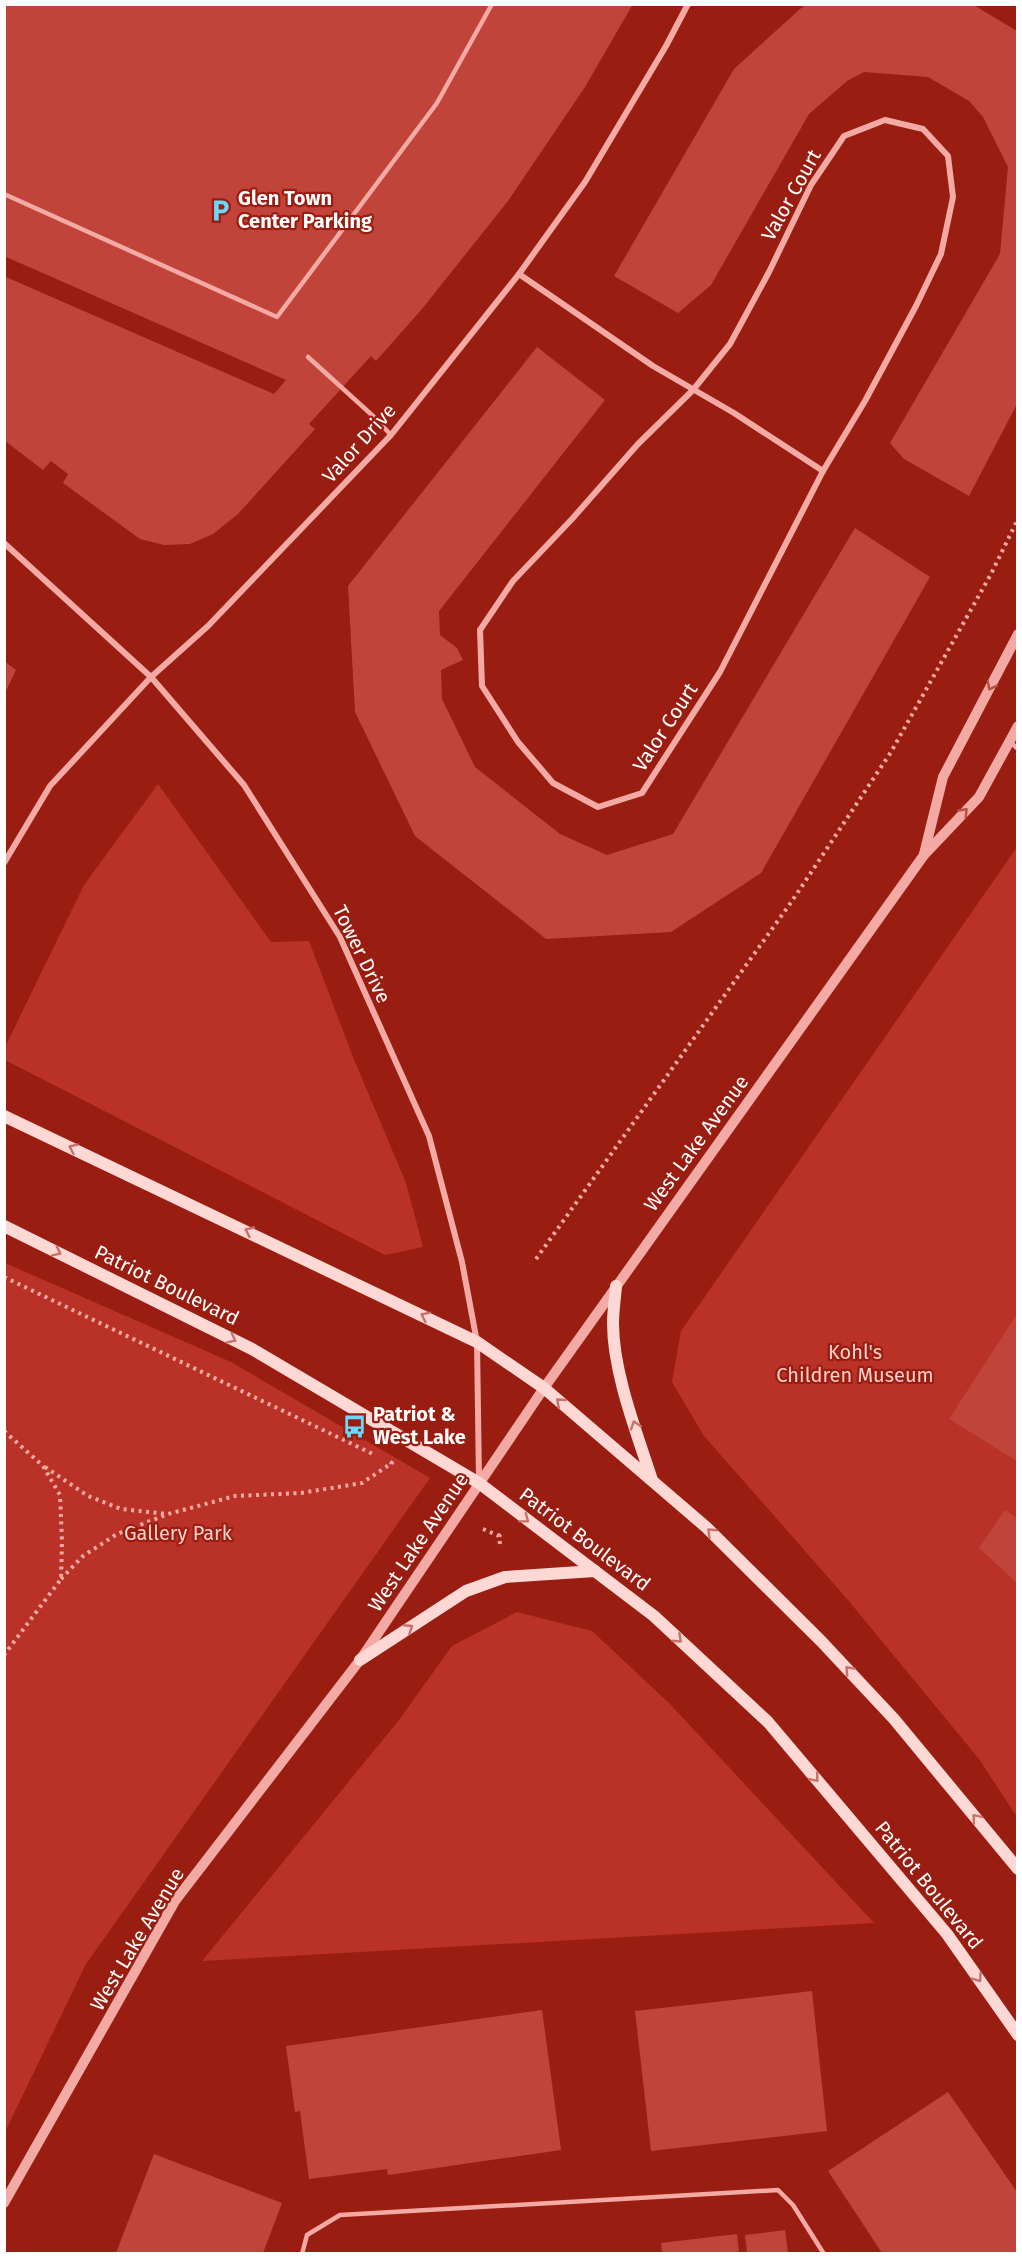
<svg xmlns="http://www.w3.org/2000/svg" width="1022" height="2258" viewBox="0 0 1022 2258" font-family="'Fira Sans',sans-serif">
  <style>
    .green { fill: #ba3227 }
    .building { fill: #c1443a }
    .lines { fill: none; stroke-linecap: round; stroke-linejoin: round }
    .path { stroke: #f4aaa4; stroke-width: 4; stroke-dasharray: 3 4.5; stroke-linecap: butt }
    .service { stroke: #f4aaa4; stroke-width: 4.5 }
    .minor { stroke: #f4aaa4; stroke-width: 6 }
    .tertiary { stroke: #f4aaa4; stroke-width: 10 }
    .secondary { stroke: #fdd8d4; stroke-width: 12 }
    .oneway { stroke: #b94e44 }
    .oneway2 { stroke: #c67169 }
    .labels { text-anchor: middle; stroke-width: 4.5; stroke-linejoin: round; paint-order: stroke }
    .street-label { font-size: 20px; fill: #fff; stroke: #991d11 }
    .poi-label { font-size: 20px; font-weight: bold; fill: #fff; stroke: #991d11; text-anchor: start }
    .park-label { font-size: 20px; fill: #fed0cc; stroke: #991d11 }
  </style>
  <rect width="100%" height="100%" fill="#991d11"/>
  <g class="green">
    <polygon points="158,784 271,942 309,941 353,1057 406,1183 423,1247 385,1255 5,1060 5,1047 84,885"/>
    <polygon points="1017,847 1017,1817 979,1759 848,1600 704,1436 672,1382 681,1331"/>
    <polygon points="5,1263 231,1362 430,1478 86,1964 5,2132"/>
    <polygon points="517,1612 592,1631 670,1704 874,1923 202,1961 399,1720 452,1646"/>
  </g>
  <g class="building">
    <polygon points="4,4 633,4 585,87 508,201 422,309 376,361 371,356 309,424 315,429 238,514 213,534 190,544 164,545 140,539 63,483 68,474 51,461 43,470 5,441 5,280 6,277 274,394 286,380 4,256"/>
    <polygon points="808,4 972,4 1017,31 1017,404 969,496 904,459 890,443 1000,254 1008,167 983,117 969,101 928,77 864,72 847,81 809,114 711,285 678,313 614,276 734,69 800,9"/>
    <polygon points="537,347 605,400 439,611 440,635 457,648 463,660 441,670 442,699 475,767 560,834 607,855 673,834 855,528 930,577 761,873 671,932 546,939 415,836 355,712 348,586"/>
    <polygon points="4,661 16,670 4,695"/>
    <polygon points="1017,1314 1017,1461 949,1419"/>
    <polygon points="1005,1510 1017,1518 1017,1583 979,1548"/>
    <polygon points="812,1991 827,2131 651,2151 635,2011"/>
    <polygon points="542,2010 561,2150 388,2175 387,2169 309,2179 300,2111 295,2112 286,2046"/>
    <polygon points="948,2092 1017,2192 1017,2253 882,2253 828,2171"/>
    <polygon points="154,2154 282,2203 263,2253 116,2253"/>
    <polygon points="785,2230 788,2253 747,2253 745,2235"/>
    <polygon points="737,2234 739,2253 662,2253 661,2243"/>
  </g>
  <g class="lines">
    <g class="path">
      <polyline points="536,1259 792,901 891,752 991,574 1018,519"/>
      <polyline points="4,1277 375,1455"/>
      <polyline points="4,1431 43,1466 60,1495 62,1541 61,1579 4,1655"/>
      <polyline points="45,1467 88,1496 121,1509 167,1514"/>
      <polyline points="483,1529 499,1536"/>
      <polyline points="500,1544 499,1536 502,1533"/>
      <polyline points="61,1579 83,1556 117,1534 168,1514 235,1496 301,1493 362,1483 392,1463 390,1462"/>
    </g>
    <g class="service">
      <polyline points="4,194 277,317 437,103 492,4"/>
      <polyline points="308,357 373,416 391,435"/>
      <polyline points="1009,741 1018,749"/>
      <polyline points="302,2254 307,2235 340,2215 778,2190 793,2205 824,2254"/>
    </g>
    <g class="minor">
      <polygon points="885,120 923,129 948,156 953,197 941,254 916,306 865,401 823,471 720,672 642,793 598,807 553,783 518,742 482,686 480,630 513,581 572,519 638,444 693,390 730,344 769,272 811,185 844,136"/>
      <polyline points="519,274 653,366 734,413 823,471"/>
      <polyline points="4,543 151,677 244,785 340,937 429,1136 462,1262 477,1342 479,1480"/>
      <polyline points="4,863 50,786 151,677 208,626 391,435 519,274 585,182 666,46 688,4"/>
    </g>
    <g class="tertiary">
      <polyline points="924,854 943,777 1018,634"/>
      <polyline points="4,2203 175,1901 360,1660 544,1388 924,855 979,797 1018,726"/>
    </g>
    <g class="secondary">
      <polyline points="4,1116 477,1342 544,1388 706,1527 821,1641 894,1719 1018,1869"/>
      <polyline points="4,1226 252,1349 479,1483 654,1616 768,1722 947,1934 1018,2035"/>
      <path d="M616 1286C615 1299 613 1311 613 1323 613 1373 637 1433 652 1480"/>
      <polyline points="360,1660 466,1591 505,1577 595,1571"/>
    </g>
  </g>
  <defs><path id="oneway-chevron" d="M-2-3.5L2.5 0L-2 3.5" fill="none" stroke-width="1.6" stroke-linecap="round" stroke-linejoin="round" transform="scale(1.5)"/></defs>
  <g class="oneway">
    <use href="#oneway-chevron" transform="translate(991 686) rotate(117)"/>
    <use href="#oneway-chevron" transform="translate(964 812) rotate(-46)"/>
  </g>
  <g class="oneway2">
    <use href="#oneway-chevron" transform="translate(73 1148) rotate(-155)"/>
    <use href="#oneway-chevron" transform="translate(249 1231) rotate(-155)"/>
    <use href="#oneway-chevron" transform="translate(57 1252) rotate(26)"/>
    <use href="#oneway-chevron" transform="translate(425 1316) rotate(-154)"/>
    <use href="#oneway-chevron" transform="translate(232 1339) rotate(26)"/>
    <use href="#oneway-chevron" transform="translate(560 1402) rotate(-139)"/>
    <use href="#oneway-chevron" transform="translate(635 1425) rotate(-108)"/>
    <use href="#oneway-chevron" transform="translate(525 1519) rotate(37)"/>
    <use href="#oneway-chevron" transform="translate(711 1532) rotate(-136)"/>
    <use href="#oneway-chevron" transform="translate(409 1628) rotate(-33)"/>
    <use href="#oneway-chevron" transform="translate(678 1639) rotate(43)"/>
    <use href="#oneway-chevron" transform="translate(849 1670) rotate(-133)"/>
    <use href="#oneway-chevron" transform="translate(815 1778) rotate(50)"/>
    <use href="#oneway-chevron" transform="translate(976 1818) rotate(-130)"/>
    <use href="#oneway-chevron" transform="translate(978 1978) rotate(55)"/>
  </g>
  <defs>
    <symbol id="parking-bare" viewBox="-9 -9 18 18"><path d="M-3.5-5.5H1a3.5 3.5 0 0 1 0 7H-1V5.5H-3.5ZM-1-3.4V-.6H.8a1.4 1.4 0 0 0 0-2.8Z" fill="#67dbff" stroke="#991d11" stroke-width="2.5" paint-order="stroke"/></symbol>
    <symbol id="bus-bare" viewBox="-9 -9 18 18"><path d="M-5-6H5V4H4V6H2V4H-2V6H-4V4H-5ZM-3.5-4V0h7V-4ZM-3.5 1.2v1.5H-2V1.2ZM2 1.2v1.5H3.5V1.2Z" fill="#67dbff" stroke="#991d11" stroke-width="2.5" paint-order="stroke"/></symbol>
  </defs>
  <g fill-rule="evenodd">
    <use href="#parking-bare" x="204" y="194" width="33" height="33"/>
    <use href="#bus-bare" x="338" y="1410" width="33" height="33"/>
  </g>
  <g class="labels">
    <g class="street-label">
      <text transform="translate(791 195) rotate(-61)" y="7">Valor Court</text>
      <text transform="translate(359 443) rotate(-48)" y="7">Valor Drive</text>
      <text transform="translate(665 727) rotate(-57)" y="7">Valor Court</text>
      <text transform="translate(362 954) rotate(64)" y="7">Tower Drive</text>
      <text transform="translate(696 1143) rotate(-54)" y="7">West Lake Avenue</text>
      <text transform="translate(167 1285) rotate(26)" y="7">Patriot Boulevard</text>
      <text transform="translate(585 1539) rotate(37)" y="7">Patriot Boulevard</text>
      <text transform="translate(418 1542) rotate(-56)" y="7">West Lake Avenue</text>
      <text transform="translate(929 1885) rotate(51)" y="7">Patriot Boulevard</text>
      <text transform="translate(137 1939) rotate(-59)" y="7">West Lake Avenue</text>
    </g>
    <g class="poi-label">
      <text x="238" y="205">Glen Town<tspan x="238" dy="23">Center Parking</tspan></text>
      <text x="373" y="1421">Patriot &amp;<tspan x="373" dy="23">West Lake</tspan></text>
    </g>
    <g class="park-label">
      <text x="855" y="1359">Kohl's<tspan x="855" dy="23">Children Museum</tspan></text>
      <text x="178" y="1540">Gallery Park</text>
    </g>
  </g>
  <rect width="1022" height="2258" fill="none" stroke="#ffffff" stroke-width="12"/>
</svg>
